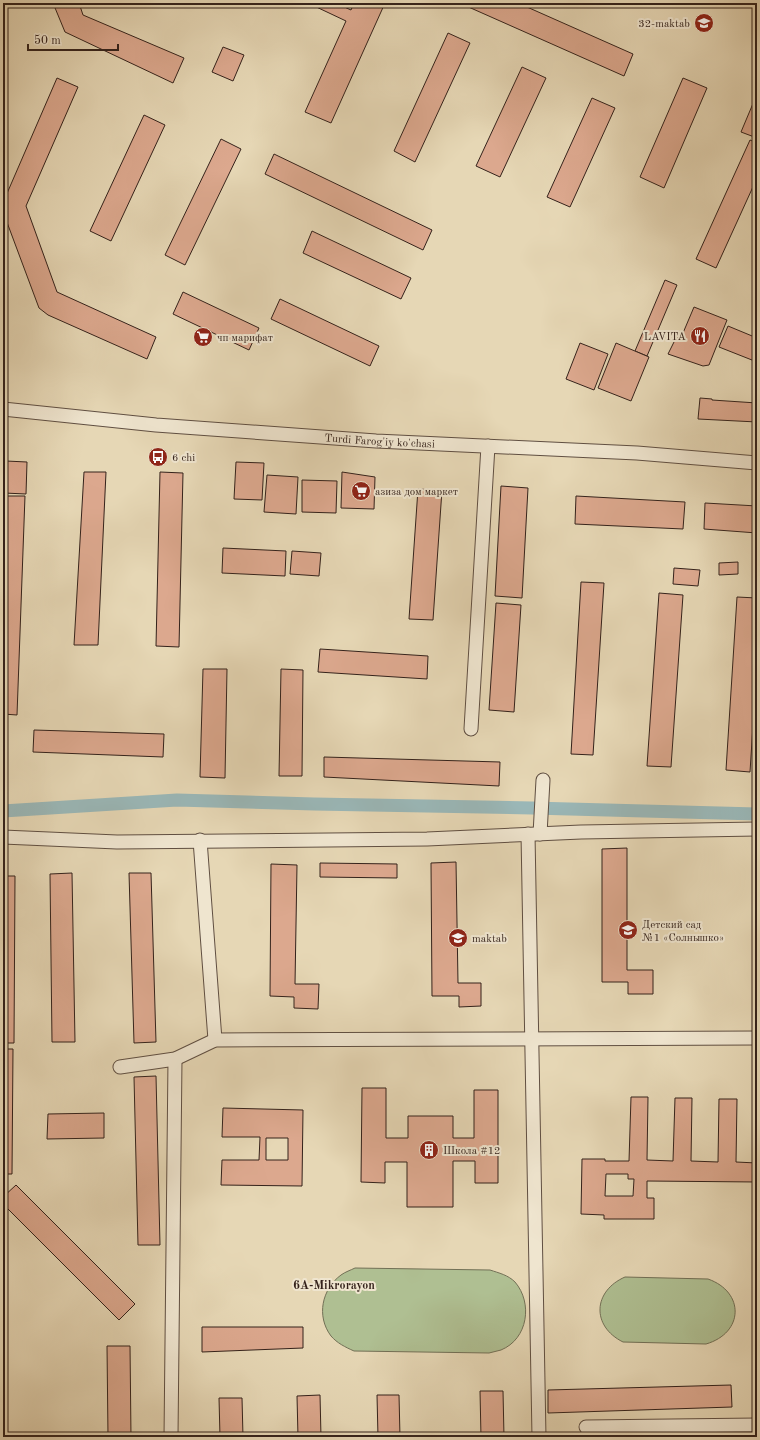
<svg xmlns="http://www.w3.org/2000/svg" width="760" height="1440" viewBox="0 0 760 1440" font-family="'Old Standard TT',serif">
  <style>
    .green { fill: #afbf92; stroke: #727056 }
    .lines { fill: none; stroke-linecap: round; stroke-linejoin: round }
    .canal { stroke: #9ab7b7; stroke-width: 13 }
    .building { fill: #dca88e; stroke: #34221b; fill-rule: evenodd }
    .minor-casing { stroke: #604f42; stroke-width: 15 }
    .minor { stroke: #efe5cf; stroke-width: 13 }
    .labels { text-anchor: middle; stroke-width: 4; stroke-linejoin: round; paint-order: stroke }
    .poi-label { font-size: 11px; fill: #34221b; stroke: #efe5cf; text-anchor: start }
    .street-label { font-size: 11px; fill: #34221b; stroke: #efe5cf }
    .neighbourhood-label { font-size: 12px; font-weight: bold; fill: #34221b; stroke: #efe5cf }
  </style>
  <rect width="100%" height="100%" fill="#e6d7b5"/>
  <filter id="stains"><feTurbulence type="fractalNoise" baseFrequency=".005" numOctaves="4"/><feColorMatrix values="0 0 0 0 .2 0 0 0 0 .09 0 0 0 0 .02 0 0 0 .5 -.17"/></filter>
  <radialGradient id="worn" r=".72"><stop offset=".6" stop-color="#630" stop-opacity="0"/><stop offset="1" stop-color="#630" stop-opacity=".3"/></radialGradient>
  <g class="green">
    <path d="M355 1268 490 1270C499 1273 508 1275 515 1282 533 1303 528 1339 501 1350 497 1351 493 1352 489 1353L354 1351C345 1347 337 1343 331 1336 316 1316 322 1289 341 1275 345 1272 351 1270 355 1268Z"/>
    <path d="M625 1277 708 1279C745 1292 744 1333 706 1344L623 1342C591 1326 593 1291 625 1277Z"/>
  </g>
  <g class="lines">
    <polyline class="canal" points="3,811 177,800 314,804 532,808 757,814"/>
  </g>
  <g class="building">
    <polygon points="53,3 79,3 83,15 184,58 173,83 65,32"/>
    <polygon points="197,3 207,3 206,7"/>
    <polygon points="310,3 341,3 340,5 351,10 354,3 385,3 331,123 305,112 346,21 310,4"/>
    <polygon points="464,3 518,3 633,54 624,76 464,5"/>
    <polygon points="448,33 470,43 415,162 394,151"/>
    <polygon points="223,47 244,55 233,81 212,72"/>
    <polygon points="522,67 546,78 500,177 476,166"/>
    <polygon points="57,78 78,87 26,206 57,292 156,337 147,359 48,315 39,308 5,217 3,209 5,198"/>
    <polygon points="683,78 707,88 664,188 640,177"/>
    <polygon points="757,94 757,138 741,132"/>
    <polygon points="592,98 615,108 570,207 547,197"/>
    <polygon points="144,115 165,125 111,241 90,231"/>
    <polygon points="221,139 241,149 185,265 165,255"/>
    <polygon points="750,140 757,143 757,178 716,268 696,259"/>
    <polygon points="274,154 432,230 423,250 265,174"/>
    <polygon points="312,231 411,278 401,299 303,253"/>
    <polygon points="665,280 677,285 647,356 635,351"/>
    <polygon points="183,292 259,328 249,350 173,314"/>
    <polygon points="280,299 379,346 370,366 271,319"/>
    <polygon points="694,307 727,320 709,365 703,366 668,354 676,338 683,333"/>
    <polygon points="728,326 757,338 757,362 719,347"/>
    <polygon points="580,343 608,354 594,390 566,379"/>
    <polygon points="616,343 649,357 631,401 598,388"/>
    <polygon points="700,398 712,399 712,400 757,403 757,422 698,419"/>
    <rect x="152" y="450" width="11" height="9"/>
    <polygon points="6,461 27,462 26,494 4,493"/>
    <polygon points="236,462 264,463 262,500 234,499"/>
    <polygon points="84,472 106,472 98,645 74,645"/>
    <polygon points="160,472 183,473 179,647 156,646"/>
    <polygon points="342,472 375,477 374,509 341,508"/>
    <polygon points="267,475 298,477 296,514 264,512"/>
    <polygon points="302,480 337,481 336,513 302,512"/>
    <polygon points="501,486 528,488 522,598 495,596"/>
    <polygon points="418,489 442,490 433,620 409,619"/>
    <polygon points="3,496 25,496 17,715 3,714"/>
    <polygon points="576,496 685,502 683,529 575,524"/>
    <polygon points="705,503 757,506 757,533 704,529"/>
    <polygon points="223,548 286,551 285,576 222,573"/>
    <polygon points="292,551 321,553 319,576 290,574"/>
    <polygon points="738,562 738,574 719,575 719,563"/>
    <polygon points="674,568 700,570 698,586 673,584"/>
    <polygon points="581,582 604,583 593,755 571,754"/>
    <polygon points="659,593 683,595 671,767 647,766"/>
    <polygon points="737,597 757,598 757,663 750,772 726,770"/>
    <polygon points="496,603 521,605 514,712 489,710"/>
    <polygon points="320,649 428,656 427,679 318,672"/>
    <polygon points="203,669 227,669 225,778 200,777"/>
    <polygon points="281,669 303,670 302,776 279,776"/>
    <polygon points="34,730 164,734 163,757 33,752"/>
    <polygon points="324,757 500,762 499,786 324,777"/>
    <polygon points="627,848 627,970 653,970 653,994 628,994 628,982 602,982 602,849"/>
    <polygon points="456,862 458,983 481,983 481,1006 459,1007 459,996 432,996 431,863"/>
    <polygon points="320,863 397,864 397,878 320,877"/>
    <polygon points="271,864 297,865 295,984 319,984 318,1009 294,1008 294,997 270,996"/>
    <polygon points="72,873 75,1042 52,1042 50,874"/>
    <polygon points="129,873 151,873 156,1042 134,1043"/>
    <polygon points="3,876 15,876 14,1043 3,1043"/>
    <polygon points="3,1049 13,1049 12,1174 3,1174"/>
    <polygon points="156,1076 160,1245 138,1245 134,1077"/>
    <polygon points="362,1088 386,1088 386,1138 408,1138 408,1116 453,1116 453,1138 474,1138 474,1090 498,1090 498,1183 475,1183 475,1161 453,1161 453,1207 407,1207 407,1162 385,1162 385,1183 361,1182"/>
    <path d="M631 1097H648L647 1160 673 1161 675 1098H692L691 1161 718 1162 719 1099H737L736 1162 757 1163V1182L647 1181V1198H654V1219H604V1215L581 1214 582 1159H605V1161H629ZM606 1174H628V1179H634L633 1196H605Z"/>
    <path d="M223 1108 303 1110 302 1186 221 1185 222 1160H259L260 1137H222ZM266 1138H288V1160H266Z"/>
    <polygon points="104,1113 104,1138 47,1139 48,1114"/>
    <polygon points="16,1185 135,1304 119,1320 3,1204 3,1197"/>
    <polygon points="202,1327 303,1327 303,1348 202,1352"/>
    <polygon points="107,1346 130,1346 131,1437 108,1437"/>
    <polygon points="731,1385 732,1407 548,1413 548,1390"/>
    <polygon points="480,1391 503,1391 504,1437 481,1437"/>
    <polygon points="320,1395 321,1437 298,1437 297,1396"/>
    <polygon points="377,1395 399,1395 400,1437 378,1437"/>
    <polygon points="219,1398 242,1398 243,1437 220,1437"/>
  </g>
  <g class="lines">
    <defs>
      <g id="minor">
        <path id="s1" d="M3 409 156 425 376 441 637 453 757 463"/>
        <polyline points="471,729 488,446"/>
        <polyline points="528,834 539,1437"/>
        <polyline points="540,834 543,780"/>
        <polyline points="3,837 117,842 427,839 581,832 757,829"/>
        <polyline points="200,840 215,1040"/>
        <polyline points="120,1067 175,1059 215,1040 757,1038"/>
        <polyline points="586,1427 757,1425"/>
        <polyline points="171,1437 175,1059"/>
      </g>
    </defs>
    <use href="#minor" class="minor-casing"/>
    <use href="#minor" class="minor"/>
  </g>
  <defs>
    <symbol id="school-disc" viewBox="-11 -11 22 22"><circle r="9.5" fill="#8f2418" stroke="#efe5cf"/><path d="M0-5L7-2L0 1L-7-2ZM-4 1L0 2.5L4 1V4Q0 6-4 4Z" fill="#fff"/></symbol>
    <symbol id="restaurant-disc" viewBox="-11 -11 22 22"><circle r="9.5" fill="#8f2418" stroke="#efe5cf"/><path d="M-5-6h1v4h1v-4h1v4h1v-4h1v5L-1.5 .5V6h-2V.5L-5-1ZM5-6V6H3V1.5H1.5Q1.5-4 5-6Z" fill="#fff"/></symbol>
    <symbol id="supermarket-disc" viewBox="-11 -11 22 22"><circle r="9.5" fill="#8f2418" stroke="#efe5cf"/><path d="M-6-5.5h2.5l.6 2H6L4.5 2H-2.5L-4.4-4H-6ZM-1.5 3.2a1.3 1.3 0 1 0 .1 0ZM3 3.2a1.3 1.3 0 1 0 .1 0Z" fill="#fff"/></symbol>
    <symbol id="bus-disc" viewBox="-11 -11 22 22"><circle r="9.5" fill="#8f2418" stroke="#efe5cf"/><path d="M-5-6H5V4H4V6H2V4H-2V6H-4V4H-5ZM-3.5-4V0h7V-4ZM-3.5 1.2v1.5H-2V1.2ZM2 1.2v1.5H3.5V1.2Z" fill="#fff"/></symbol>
    <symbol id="building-disc" viewBox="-11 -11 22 22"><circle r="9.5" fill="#8f2418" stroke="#efe5cf"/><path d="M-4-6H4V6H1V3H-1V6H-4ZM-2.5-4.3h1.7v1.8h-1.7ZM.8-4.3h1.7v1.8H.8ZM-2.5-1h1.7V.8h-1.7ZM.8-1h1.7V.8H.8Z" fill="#fff"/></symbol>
  </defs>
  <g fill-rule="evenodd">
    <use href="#school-disc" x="693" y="12" width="22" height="22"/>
    <use href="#restaurant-disc" x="689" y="325" width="22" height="22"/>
    <use href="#supermarket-disc" x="192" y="326" width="22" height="22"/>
    <use href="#bus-disc" x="147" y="446" width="22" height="22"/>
    <use href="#supermarket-disc" x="350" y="480" width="22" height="22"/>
    <use href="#school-disc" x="617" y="919" width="22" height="22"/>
    <use href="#school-disc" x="447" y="927" width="22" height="22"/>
    <use href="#building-disc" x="418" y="1139" width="22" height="22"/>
  </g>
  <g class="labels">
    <g class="poi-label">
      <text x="690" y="27" text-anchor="end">32-maktab</text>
      <text x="686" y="340" text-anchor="end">LAVITA</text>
      <text x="217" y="341">чп марифат</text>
      <text x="172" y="461">6 chi</text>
      <text x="375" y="495">азиза дом маркет</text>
      <text x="642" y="928">Детский сад<tspan x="642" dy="13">№1 «Солнышко»</tspan></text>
      <text x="472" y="942">maktab</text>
      <text x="443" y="1154">Школа #12</text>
    </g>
    <g class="street-label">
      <text dy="4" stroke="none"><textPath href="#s1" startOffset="378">Turdi Farog'iy ko'chasi</textPath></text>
    </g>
    <g class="neighbourhood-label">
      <text x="334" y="1289">6A-Mikrorayon</text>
    </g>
  </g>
  <rect width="760" height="1440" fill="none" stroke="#e6d7b5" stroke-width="16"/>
  <rect x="4" y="4" width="752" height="1432" fill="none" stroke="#34221b" stroke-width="2"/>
  <rect x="8" y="8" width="744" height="1424" fill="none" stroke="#34221b"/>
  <path d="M28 44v6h90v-6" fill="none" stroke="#34221b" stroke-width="2"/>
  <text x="34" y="44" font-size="12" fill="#34221b" stroke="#efe5cf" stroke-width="3" paint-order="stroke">50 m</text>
  <rect width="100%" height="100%" filter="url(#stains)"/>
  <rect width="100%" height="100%" fill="url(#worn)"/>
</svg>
